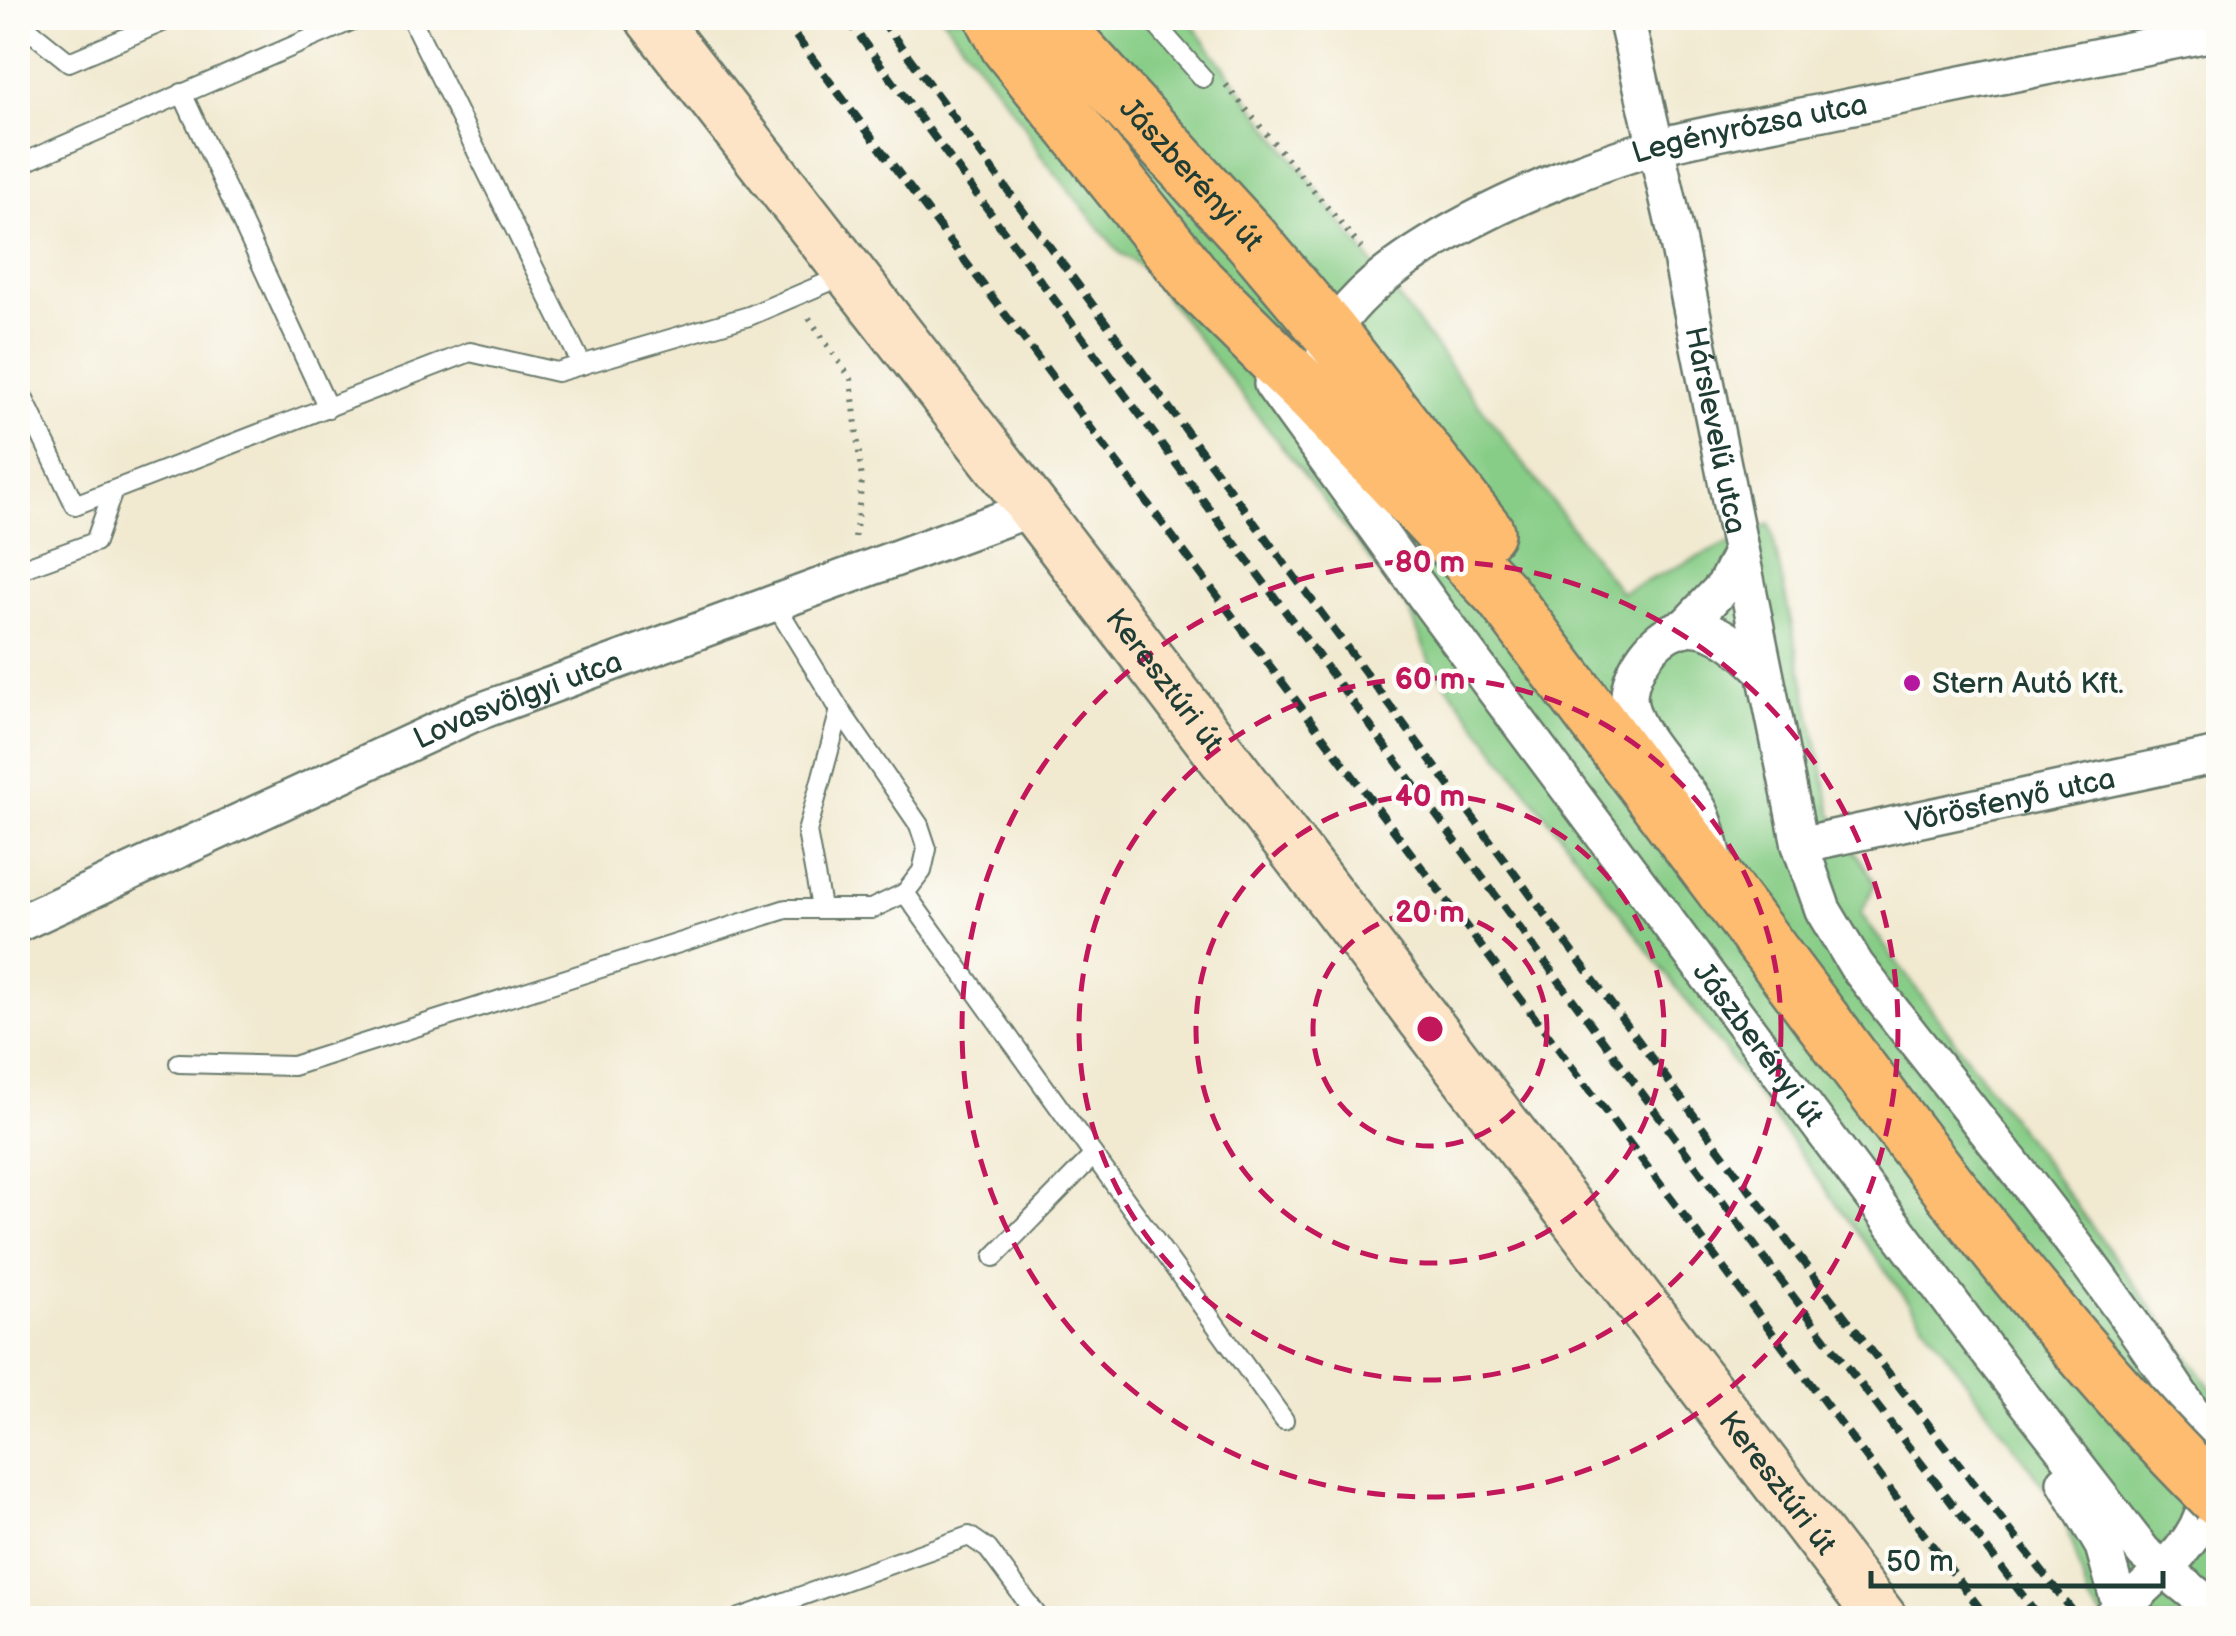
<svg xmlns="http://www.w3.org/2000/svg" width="2236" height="1636" viewBox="0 0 2236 1636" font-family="'Balsamiq Sans',sans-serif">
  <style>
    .green { fill: #88cd87; stroke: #54855e; stroke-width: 2.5 }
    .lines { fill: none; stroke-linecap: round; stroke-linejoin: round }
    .service-casing { stroke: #68796b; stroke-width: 22 }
    .minor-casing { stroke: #68796b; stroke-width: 40 }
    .secondary-casing { stroke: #68796b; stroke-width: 55 }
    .primary-casing { stroke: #68796b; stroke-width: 60 }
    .path { stroke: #68796b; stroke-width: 6; stroke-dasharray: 2.5 8; stroke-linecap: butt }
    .service { stroke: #fff; stroke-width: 18 }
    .minor { stroke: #fff; stroke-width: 35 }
    .secondary { stroke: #fee4c6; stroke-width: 50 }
    .primary { stroke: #fdbc70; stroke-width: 55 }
    .rail { stroke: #1f3d34; stroke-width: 8; stroke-dasharray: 15 8; stroke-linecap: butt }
    .primary-bridge-casing { stroke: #68796b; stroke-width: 60; stroke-linecap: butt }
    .primary-bridge { stroke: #fdbc70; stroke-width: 55 }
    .ring { fill: none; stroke: #c2185b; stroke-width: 5; stroke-dasharray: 18 12 }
    .poi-dot { fill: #b5179e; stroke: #fdfcf7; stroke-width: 4 }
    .labels { text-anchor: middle; stroke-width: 9; stroke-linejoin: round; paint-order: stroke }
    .street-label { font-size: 30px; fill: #1f3d34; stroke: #fdfcf7 }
    .poi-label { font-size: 30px; fill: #1f3d34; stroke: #fdfcf7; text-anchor: start }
    .centre { fill: #c2185b; stroke: #fdfcf7; stroke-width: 5 }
    .ring-label { font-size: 30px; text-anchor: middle; font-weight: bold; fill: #c2185b; stroke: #fdfcf7; stroke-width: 9; stroke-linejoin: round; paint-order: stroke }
  </style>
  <rect width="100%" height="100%" fill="#fdfcf7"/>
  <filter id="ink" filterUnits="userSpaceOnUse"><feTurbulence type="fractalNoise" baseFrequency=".01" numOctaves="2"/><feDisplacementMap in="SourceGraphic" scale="20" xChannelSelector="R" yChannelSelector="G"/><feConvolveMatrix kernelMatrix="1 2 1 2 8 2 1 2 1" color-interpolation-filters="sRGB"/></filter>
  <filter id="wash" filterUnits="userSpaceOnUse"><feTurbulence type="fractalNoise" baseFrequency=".0048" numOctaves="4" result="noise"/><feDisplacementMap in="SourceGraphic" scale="40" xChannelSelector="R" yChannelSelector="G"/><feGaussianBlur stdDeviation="2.25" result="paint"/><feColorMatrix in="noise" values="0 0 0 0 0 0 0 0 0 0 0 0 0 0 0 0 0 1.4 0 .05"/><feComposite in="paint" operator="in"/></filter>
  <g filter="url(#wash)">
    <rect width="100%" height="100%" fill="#f1e9d0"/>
    <polygon class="green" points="943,18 1187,18 1621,593 1770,524 1832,813 1875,883 1861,914 2218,1398 2218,1618 2103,1618 2089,1601 2065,1516 1727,1054 1430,663 1410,611 1143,268 1119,252 1039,153 1023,123"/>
  </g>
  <g filter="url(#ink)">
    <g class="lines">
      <defs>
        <g id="service">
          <polyline points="411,18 582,365"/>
          <polyline points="1150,18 1203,78"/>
          <polyline points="18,21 69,62 172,18"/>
          <polyline points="182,93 328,408"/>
          <polyline points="18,165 358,18"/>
          <polyline points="18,387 75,505 470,352 557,372 749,316 845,275"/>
          <polyline points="18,570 95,542 113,491"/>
          <polyline points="775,604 840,710 919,825 927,849 922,871 905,893 1284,1420"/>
          <polyline points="821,907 807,832 840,710"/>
          <polyline points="179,1063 293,1066 786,909 871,909 905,893"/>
          <polyline points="994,1257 1093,1156"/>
          <polyline points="740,1618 969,1536 988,1549 1039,1618"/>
        </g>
        <g id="minor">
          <path id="s1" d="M1626 18 1677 238 1800 845 1823 910 1856 965C1980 1125 2113 1281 2218 1455"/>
          <path id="s2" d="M1325 351C1352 257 1571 169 1659 146 1723 130 1789 119 1853 106 1975 81 2097 57 2218 32"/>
          <path id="s3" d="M1272 384 1433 607 1985 1348 2144 1553 2218 1612"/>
          <polyline points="1683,629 1724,586 1740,555"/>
          <path id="s4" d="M1800 845 2218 755"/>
          <path d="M1714 857C1709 841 1706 820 1697 806 1678 776 1629 732 1629 696 1630 681 1637 666 1646 654 1685 603 1728 635 1762 669"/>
          <path id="s5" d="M18 924 470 715 1033 508"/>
          <polyline points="2065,1482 2103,1546 2121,1609 2111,1618"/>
          <path d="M2121 1609C2159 1572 2218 1533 2205 1472"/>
        </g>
        <g id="secondary">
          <path id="s6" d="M651 18 1033 508 1881 1618"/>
        </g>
        <g id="primary">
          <polyline points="994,18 1008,45 1198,283 1318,401 1502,595 1725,891"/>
          <path id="s7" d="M1048 18 1251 239 1330 333 1486 532"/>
        </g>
      </defs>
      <use href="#service" class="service-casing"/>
      <use href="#minor" class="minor-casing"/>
      <use href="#secondary" class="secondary-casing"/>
      <use href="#primary" class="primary-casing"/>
      <g class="path">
        <polyline points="1226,85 1361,248"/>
        <polyline points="809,318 851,379 862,481 855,537"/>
      </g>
      <use href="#service" class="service"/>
      <use href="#minor" class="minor"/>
      <use href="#secondary" class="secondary"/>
      <use href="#primary" class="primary"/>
      <g class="rail">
        <polyline points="782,18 1987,1618"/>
        <polyline points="846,18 1776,1274 2040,1618"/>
        <polyline points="880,18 1799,1257 2078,1618"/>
      </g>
      <defs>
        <path id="primary-bridge" d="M1725 891C1883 1098 2033 1315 2218 1498"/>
      </defs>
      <use href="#primary-bridge" class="primary-bridge-casing"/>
      <use href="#primary-bridge" class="primary-bridge"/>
    </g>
  </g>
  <g class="ring">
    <circle cx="1430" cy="1029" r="117"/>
    <circle cx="1430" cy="1029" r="234"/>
    <circle cx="1430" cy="1029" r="351"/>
    <circle cx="1430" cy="1029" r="468"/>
  </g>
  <circle class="poi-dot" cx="1912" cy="683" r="10"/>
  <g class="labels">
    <g class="street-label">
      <text dy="10" stroke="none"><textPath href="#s2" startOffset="495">Legényrózsa utca</textPath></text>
      <text dy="10" stroke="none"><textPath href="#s7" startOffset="212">Jászberényi út</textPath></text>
      <text dy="10" stroke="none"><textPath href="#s1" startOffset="422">Hárslevelű utca</textPath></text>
      <text dy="10" stroke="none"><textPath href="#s6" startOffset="838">Keresztúri út</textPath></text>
      <text dy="10" stroke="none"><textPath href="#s5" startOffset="548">Lovasvölgyi utca</textPath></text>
      <text dy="10" stroke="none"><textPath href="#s4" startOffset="215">Vörösfenyő utca</textPath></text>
      <text dy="10" stroke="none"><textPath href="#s3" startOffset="820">Jászberényi út</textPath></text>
      <text dy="10" stroke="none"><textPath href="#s6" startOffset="1848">Keresztúri út</textPath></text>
    </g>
    <g class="poi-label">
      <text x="1932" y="693">Stern Autó Kft.</text>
    </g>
  </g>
  <circle cx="1430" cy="1029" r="15" class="centre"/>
  <g class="ring-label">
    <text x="1430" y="572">80 m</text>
    <text x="1430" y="689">60 m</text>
    <text x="1430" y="806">40 m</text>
    <text x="1430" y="922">20 m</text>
  </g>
  <rect width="2236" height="1636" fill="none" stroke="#fdfcf7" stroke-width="60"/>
  <path d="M1871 1571v15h292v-15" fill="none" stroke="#1f3d34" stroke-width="5"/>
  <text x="1886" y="1571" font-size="30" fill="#1f3d34" stroke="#fdfcf7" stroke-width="8" paint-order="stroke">50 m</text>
</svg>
